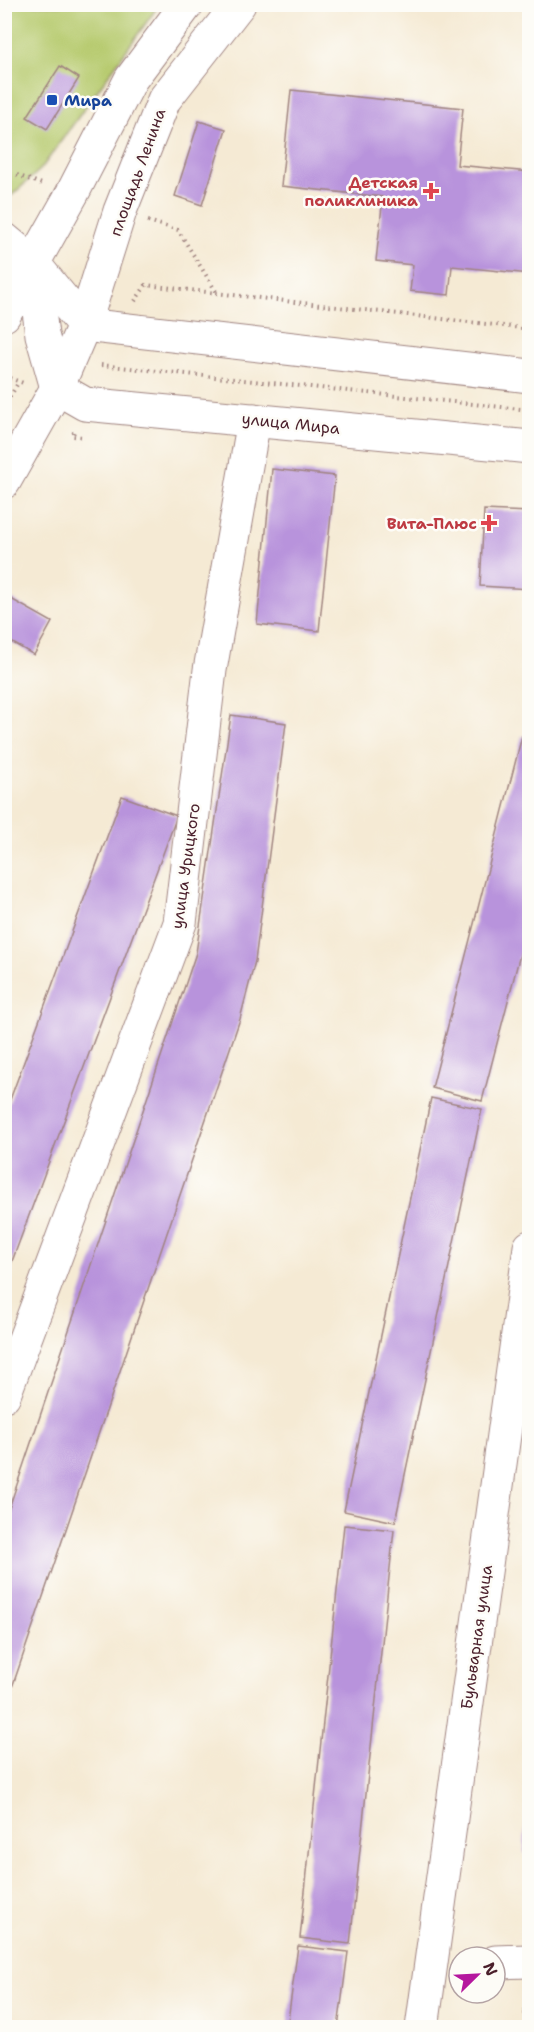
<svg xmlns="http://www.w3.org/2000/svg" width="534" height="2032" viewBox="0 0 534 2032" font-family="'Shantell Sans',sans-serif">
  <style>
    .green { fill: #b7cb6f; stroke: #80754d; stroke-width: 1.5 }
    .building { fill: #b893dc }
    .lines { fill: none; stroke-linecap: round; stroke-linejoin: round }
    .minor-casing { stroke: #a08480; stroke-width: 35 }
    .path { stroke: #a08480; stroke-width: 4; stroke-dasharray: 1.5 4.5; stroke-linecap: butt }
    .minor { stroke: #fff; stroke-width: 33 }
    .transit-dot { fill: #1a4fb4; stroke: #fdfcf7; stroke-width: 2 }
    .health-dot { fill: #e0444e; stroke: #fdfcf7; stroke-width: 2 }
    .labels { text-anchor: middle; stroke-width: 5; stroke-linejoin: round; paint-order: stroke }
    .transit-label { font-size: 16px; font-weight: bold; fill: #164399; stroke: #fdfcf7; text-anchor: start }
    .street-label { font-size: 16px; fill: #4a1f2b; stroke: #fdfcf7 }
    .health-label { font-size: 16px; font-weight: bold; fill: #be3a42; stroke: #fdfcf7; text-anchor: end }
  </style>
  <rect width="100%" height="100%" fill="#fdfcf7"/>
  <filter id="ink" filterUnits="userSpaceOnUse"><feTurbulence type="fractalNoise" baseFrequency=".0167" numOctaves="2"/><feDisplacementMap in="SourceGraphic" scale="12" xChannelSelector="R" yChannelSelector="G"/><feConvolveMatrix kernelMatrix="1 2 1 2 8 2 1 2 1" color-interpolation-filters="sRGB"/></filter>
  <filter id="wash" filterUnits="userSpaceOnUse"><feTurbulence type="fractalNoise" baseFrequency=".008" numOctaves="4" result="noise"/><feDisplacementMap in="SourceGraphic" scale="24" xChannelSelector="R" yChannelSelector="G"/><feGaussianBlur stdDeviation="1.35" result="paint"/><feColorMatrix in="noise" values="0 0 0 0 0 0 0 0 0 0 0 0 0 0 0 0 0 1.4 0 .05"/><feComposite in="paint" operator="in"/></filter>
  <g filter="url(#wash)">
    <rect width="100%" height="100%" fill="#f5ead4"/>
    <polygon class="green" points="5,5 159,5 41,169 12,195 5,197"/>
    <g id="blocks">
      <g class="building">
        <polygon points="60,66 79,78 47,129 27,117"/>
        <polygon points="291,90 463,108 457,165 530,172 530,274 452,266 449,295 410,291 413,265 376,261 383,197 281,186"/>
        <polygon points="199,121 226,129 202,205 175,196"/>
        <polygon points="272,469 335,476 319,631 257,624"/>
        <polygon points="484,510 530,512 530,589 480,586"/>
        <polygon points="4,595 52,622 34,655 4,638"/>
        <polygon points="231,715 286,723 255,961 240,1019 4,1711 4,1523 196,953"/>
        <polygon points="522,736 530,738 530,916 482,1101 432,1088"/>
        <polygon points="122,796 177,816 4,1283 4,1116"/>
        <polygon points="431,1098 482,1109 395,1522 344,1511"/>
        <polygon points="344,1525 394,1530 350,1944 300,1938"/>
        <polygon points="527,1789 530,1789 530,1853 524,1853"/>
        <polygon points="298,1946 348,1952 338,2028 287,2028"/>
        <rect x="524" y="2010" width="6" height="18"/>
      </g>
    </g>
  </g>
  <g filter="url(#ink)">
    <use href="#blocks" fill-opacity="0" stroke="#a08480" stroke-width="1.5"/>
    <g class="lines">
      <defs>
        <g id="minor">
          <polyline points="4,239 33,263 84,325"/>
          <polyline points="33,263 42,335 57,388 85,404 530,447"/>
          <polyline points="4,315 72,194 131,79 187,4"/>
          <polyline points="84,325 530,376"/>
          <polyline points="4,482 57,388 84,325 120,211 164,100 239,4"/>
          <polyline points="4,1395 180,923 210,670 254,420"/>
          <polyline points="495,1962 530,1961"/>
          <polyline points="422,2028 530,1247"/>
        </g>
      </defs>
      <use href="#minor" class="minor-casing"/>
      <g class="path">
        <polyline points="17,175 42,184"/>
        <polyline points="148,221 178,230 217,293"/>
        <polyline points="135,301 146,285 530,329"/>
        <polyline points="101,365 530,410"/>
        <polyline points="4,376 26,384"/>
        <polyline points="4,407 18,383"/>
        <polyline points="74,432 72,436 84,437"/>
      </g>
      <use href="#minor" class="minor"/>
    </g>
  </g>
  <rect class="transit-dot" x="46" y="94" width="12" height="12" rx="3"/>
  <g class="health-dot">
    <path d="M428 182h6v6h6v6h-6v6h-6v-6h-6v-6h6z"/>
    <path d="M486 514h6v6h6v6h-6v6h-6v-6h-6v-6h6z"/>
  </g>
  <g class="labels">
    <g class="transit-label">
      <text x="64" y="106">Мира</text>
    </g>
    <g class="street-label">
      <text transform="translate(137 172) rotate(-70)" y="6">площадь Ленина</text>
      <text transform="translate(291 423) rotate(6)" y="6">улица Мира</text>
      <text transform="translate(185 866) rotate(-82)" y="6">улица Урицкого</text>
      <text transform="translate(476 1637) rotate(-82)" y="6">Бульварная улица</text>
    </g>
    <g class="health-label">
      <text x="418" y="188">Детская<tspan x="418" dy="18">поликлиника</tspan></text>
      <text x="477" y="529">Вита-Плюс</text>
    </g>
  </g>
  <rect width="534" height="2032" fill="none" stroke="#fdfcf7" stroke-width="24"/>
  <g transform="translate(477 1975) rotate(66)"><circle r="28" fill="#fdfcf7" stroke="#b5a4a5" stroke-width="1.5"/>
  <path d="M0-4.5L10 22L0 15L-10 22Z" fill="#b5179e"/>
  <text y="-9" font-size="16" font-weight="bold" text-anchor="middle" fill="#4a1f2b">N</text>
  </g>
</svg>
